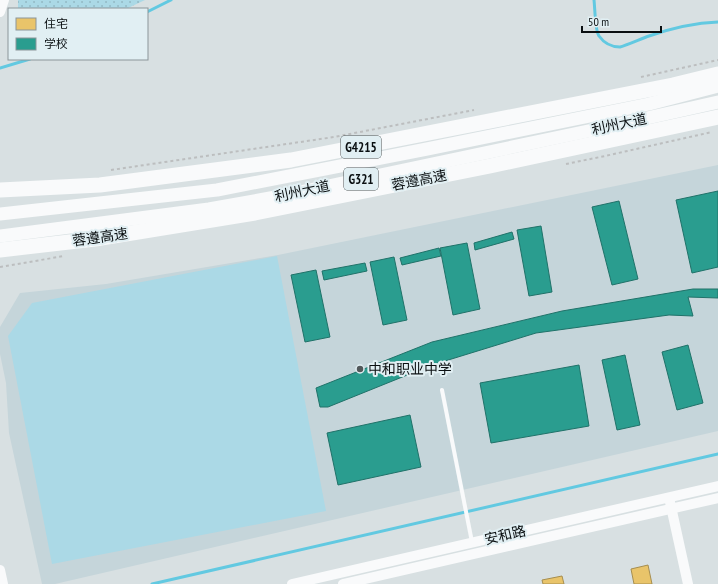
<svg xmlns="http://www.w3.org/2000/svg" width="718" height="584" viewBox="0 0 718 584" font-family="'PT Sans Narrow','Noto Sans SC',sans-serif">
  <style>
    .built { fill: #c5d5da }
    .grass { fill: #abd9e6 }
    .park { fill: url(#park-dots) }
    .homes { fill: #e9c46a; stroke: #a68e4f }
    .schools { fill: #2a9d8f; stroke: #207269 }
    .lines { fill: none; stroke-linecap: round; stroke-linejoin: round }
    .stream { stroke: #62c9e1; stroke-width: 3 }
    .path { stroke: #bcbebf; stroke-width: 2; stroke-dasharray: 3 3; stroke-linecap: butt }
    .service { stroke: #f9fafb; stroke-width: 4 }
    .tertiary { stroke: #f9fafb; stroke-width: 10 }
    .trunk { stroke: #f9fafb; stroke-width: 13 }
    .motorway { stroke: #f9fafb; stroke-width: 15 }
    .poi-dot { fill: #52585a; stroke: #e1eff3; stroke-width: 1.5 }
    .labels { text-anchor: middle; stroke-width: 4; stroke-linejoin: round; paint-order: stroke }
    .shield { fill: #e1eff3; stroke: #4a5255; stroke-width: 1 }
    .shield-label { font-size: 13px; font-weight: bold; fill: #0a0f11 }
    .street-label { font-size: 14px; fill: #0a0f11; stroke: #e1eff3 }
    .poi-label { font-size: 14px; fill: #0a0f11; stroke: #e1eff3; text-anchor: start }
  </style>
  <defs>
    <pattern id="park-dots" width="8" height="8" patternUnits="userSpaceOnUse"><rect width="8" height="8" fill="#abd9e6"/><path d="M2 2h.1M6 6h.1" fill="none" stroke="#92b9c4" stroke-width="1.8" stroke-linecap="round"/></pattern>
  </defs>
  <rect width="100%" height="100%" fill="#d8e0e2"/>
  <polygon class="built" points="718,165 718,431 55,584 42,584 9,433 6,383 0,354 0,327 20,293 106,284 278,255"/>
  <polygon class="grass" points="277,256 326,511 52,564 8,336 32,303"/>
  <polygon class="park" points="18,0 145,0 126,9 18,9"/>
  <g class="homes">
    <polygon points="648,565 652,584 634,584 631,569"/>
    <polygon points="562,576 564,584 543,584 542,580"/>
  </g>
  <g class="schools">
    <polygon points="718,191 718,267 692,273 676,200"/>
    <polygon points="619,201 638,279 612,285 592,207"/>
    <polygon points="541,226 552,292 529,296 517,230"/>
    <polygon points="512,232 514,239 475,250 474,243"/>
    <polygon points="467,243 480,309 453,315 440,248"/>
    <polygon points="439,248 441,256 402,265 400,258"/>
    <polygon points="394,257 407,320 383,325 370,262"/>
    <polygon points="365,263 367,271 324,280 322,271"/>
    <polygon points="316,270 330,337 305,342 291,275"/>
    <polygon points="693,289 718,289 718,298 688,297 693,316 669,315 536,333 432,365 328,407 320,407 316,388 432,342 562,311"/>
    <polygon points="688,345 703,403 677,410 662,352"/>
    <polygon points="625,355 640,425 617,430 602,360"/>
    <polygon points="579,365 589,426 491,443 480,383"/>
    <polygon points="410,415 421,467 338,485 327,433"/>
  </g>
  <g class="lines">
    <g class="stream">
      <path d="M594 0C595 8 595 31 599 36 604 43 612 47 620 47 625 46 643 38 649 36 672 28 693 23 718 22"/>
      <polyline points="147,12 171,0"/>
      <polyline points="0,68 30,59"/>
      <polyline points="152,584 718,454"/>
    </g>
    <g class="path">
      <polyline points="641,77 718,60"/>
      <polyline points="566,164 605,156 712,132"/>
      <polyline points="111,170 334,137 474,110"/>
      <polyline points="0,267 64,256"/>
    </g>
    <polyline class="service" points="442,390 472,542"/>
    <g class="tertiary">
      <polyline points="0,12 4,0"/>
      <polyline points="670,502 688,584"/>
      <polyline points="0,570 3,584"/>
      <polyline points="292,584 718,486"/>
      <polyline points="343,584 718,498"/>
    </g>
    <g class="trunk">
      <polyline points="0,214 217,190 427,149 649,104 718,86"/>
      <polyline points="0,236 209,209 281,196 607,127 718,102"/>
    </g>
    <g class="motorway">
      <polyline points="0,190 100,185 291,160 673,85 718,74"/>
      <polyline points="0,250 95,239 255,213 490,166 718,117"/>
    </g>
  </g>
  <circle class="poi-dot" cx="360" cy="369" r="4"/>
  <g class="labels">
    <g class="shield">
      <rect x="341" y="136" width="40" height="22" rx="3"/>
      <rect x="344" y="168" width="34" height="22" rx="3"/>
    </g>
    <g class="shield-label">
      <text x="361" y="152">G4215</text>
      <text x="361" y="184">G321</text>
    </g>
    <g class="street-label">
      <text transform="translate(619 124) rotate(-12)" y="5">利州大道</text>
      <text transform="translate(419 180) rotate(-11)" y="5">蓉遵高速</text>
      <text transform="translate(302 191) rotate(-12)" y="5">利州大道</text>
      <text transform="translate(100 237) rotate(-8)" y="5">蓉遵高速</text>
      <text transform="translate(505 535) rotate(-13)" y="5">安和路</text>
    </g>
    <g class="poi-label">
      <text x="368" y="374">中和职业中学</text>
    </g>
  </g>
  <rect x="8" y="8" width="140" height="52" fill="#e1eff3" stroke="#8b9599"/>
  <rect x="16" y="18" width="20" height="12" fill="#e9c46a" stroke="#8b9599"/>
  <text x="44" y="28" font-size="12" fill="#0a0f11">住宅</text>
  <rect x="16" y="38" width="20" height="12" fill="#2a9d8f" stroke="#8b9599"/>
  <text x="44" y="48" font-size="12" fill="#0a0f11">学校</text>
  <path d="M582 26v6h79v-6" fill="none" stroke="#0a0f11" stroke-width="2"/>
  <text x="588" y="26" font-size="12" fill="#0a0f11" stroke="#e1eff3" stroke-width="3" paint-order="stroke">50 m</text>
</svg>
